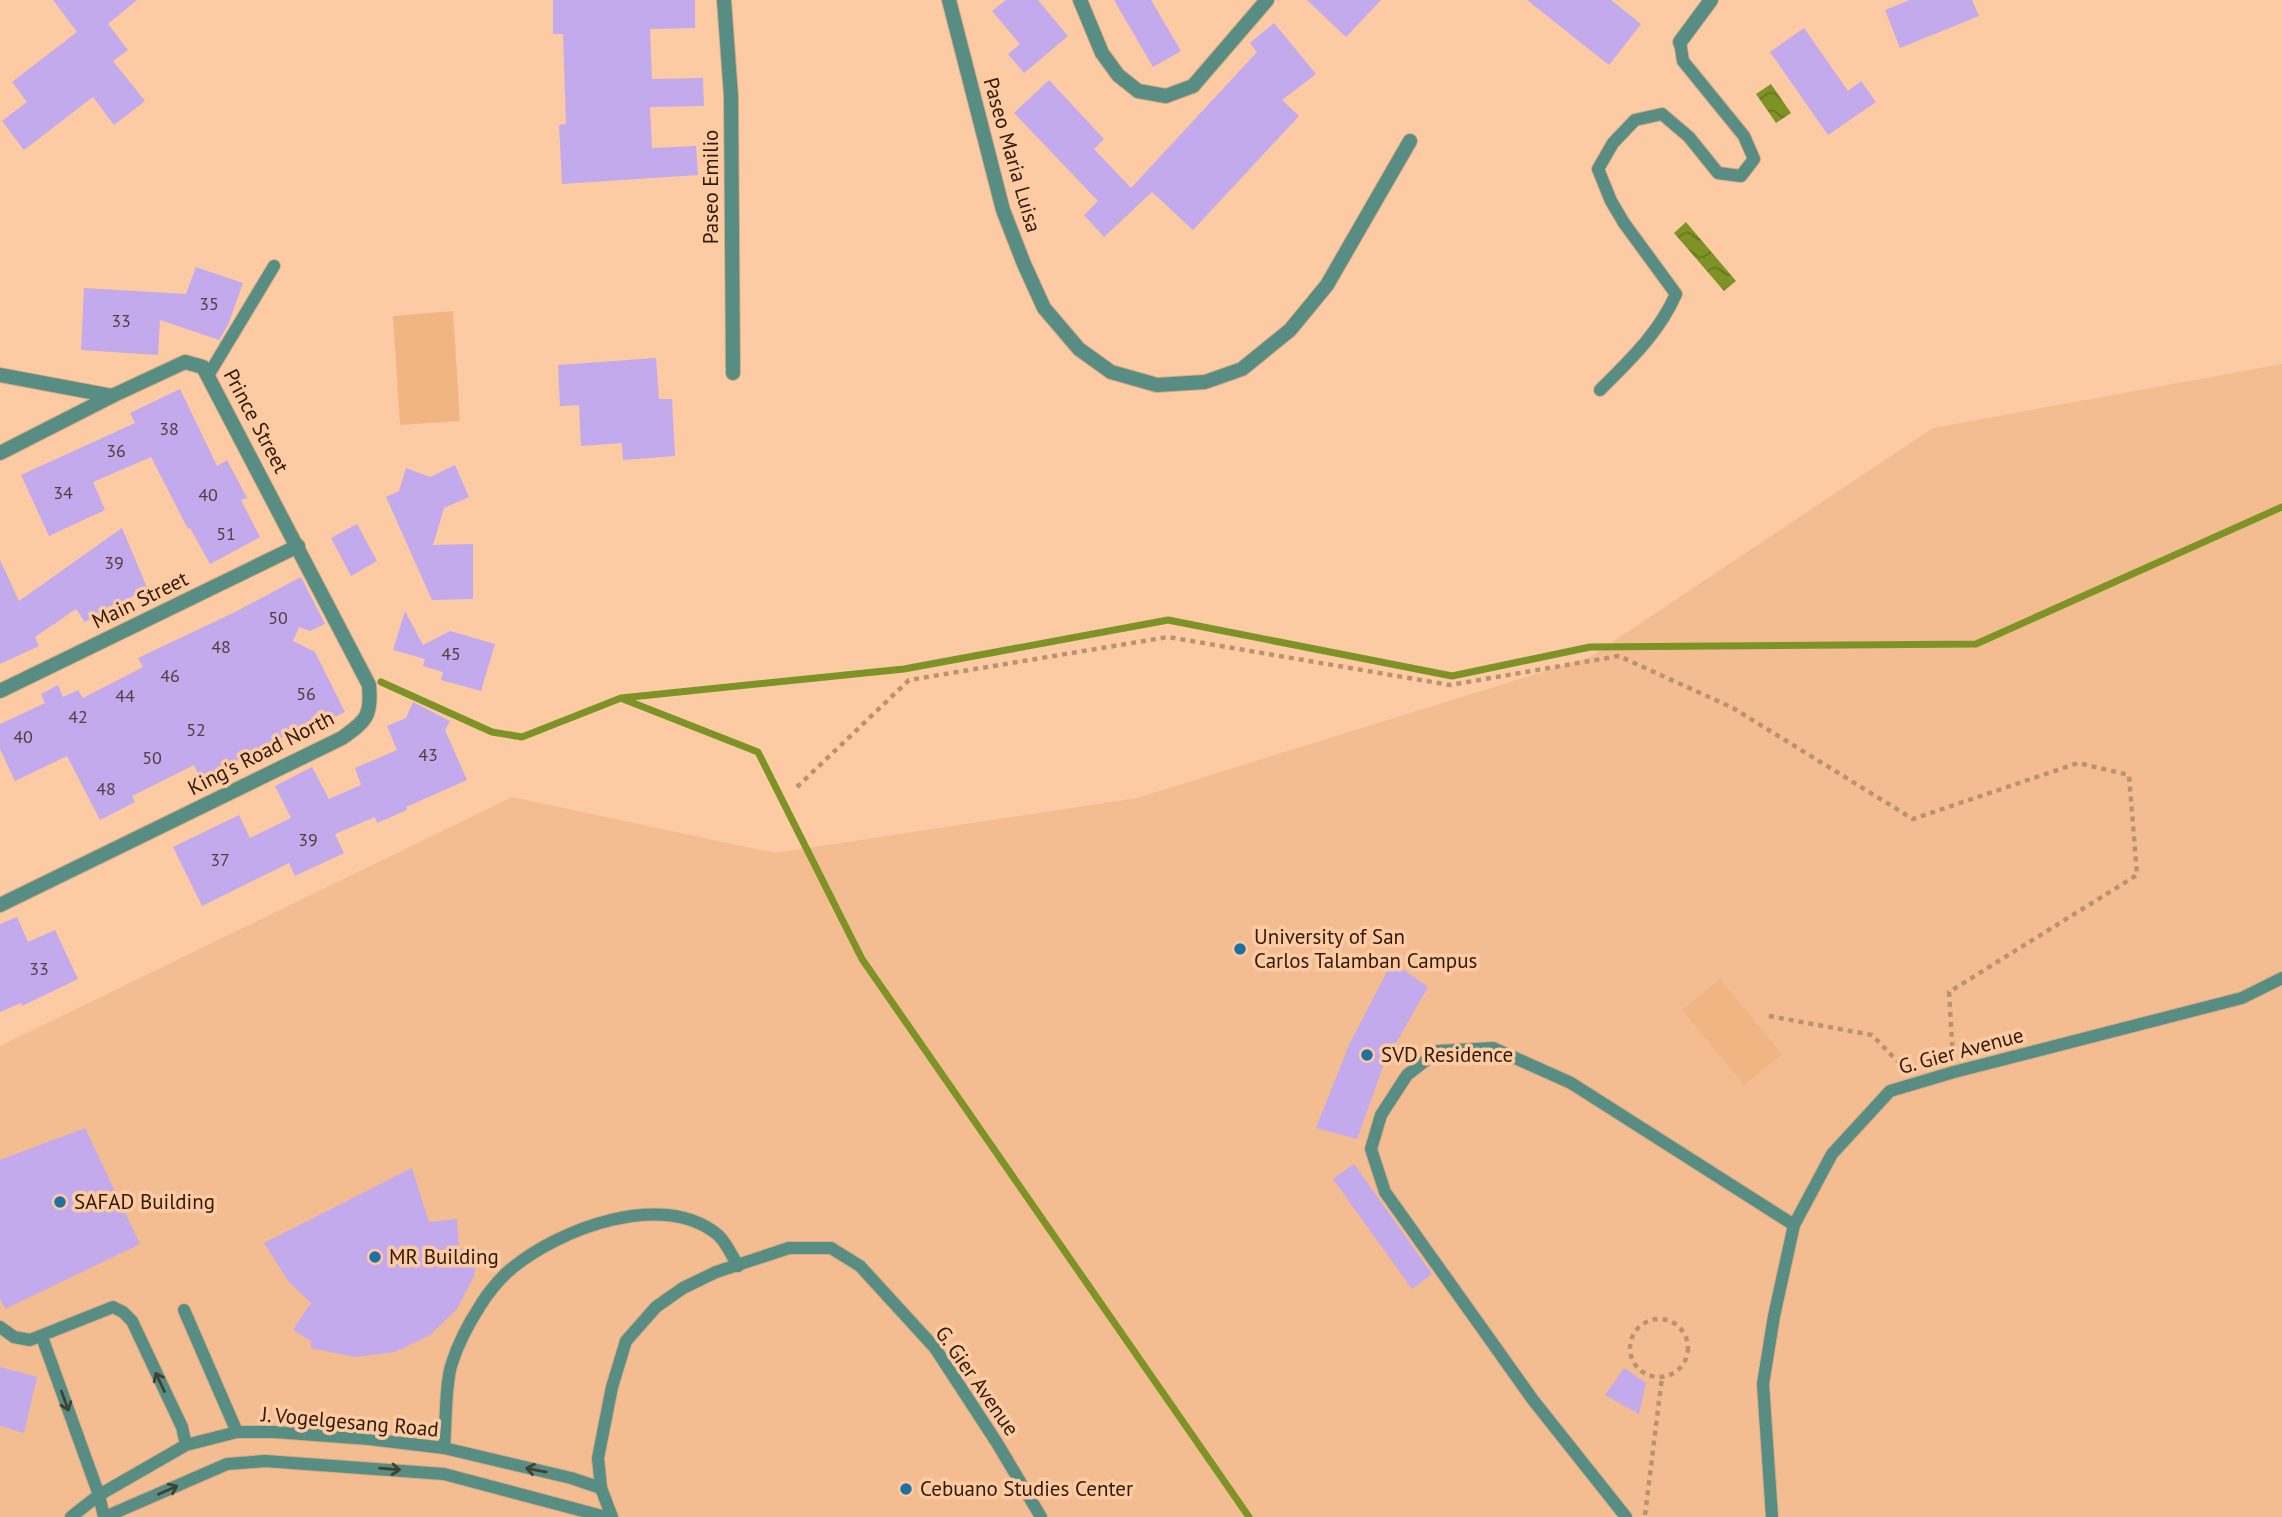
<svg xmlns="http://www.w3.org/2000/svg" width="2282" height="1517" viewBox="0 0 2282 1517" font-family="'PT Sans',sans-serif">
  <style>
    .built { fill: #f3bd91 }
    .green { fill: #f1b584 }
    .water { fill: url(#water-waves) }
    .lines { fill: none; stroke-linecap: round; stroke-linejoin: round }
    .stream { stroke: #7d9326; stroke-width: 7 }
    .building { fill: #c2aaed }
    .lane-casing { stroke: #d8ab87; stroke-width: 14 }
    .street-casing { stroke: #d8ab87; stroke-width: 16 }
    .path { stroke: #bb9270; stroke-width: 4.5; stroke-dasharray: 5 5; stroke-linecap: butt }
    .lane { stroke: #578d83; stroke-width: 12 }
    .street { stroke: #578d83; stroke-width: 14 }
    .oneway { stroke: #3e4231 }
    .poi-dot { fill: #1f71a2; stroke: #fdcba3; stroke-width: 2.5 }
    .labels { text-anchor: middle; stroke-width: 7; stroke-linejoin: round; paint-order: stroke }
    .number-label { font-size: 18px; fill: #543d3f }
    .street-label { font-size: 21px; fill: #301905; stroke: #fdcba3 }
    .poi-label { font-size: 21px; fill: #301905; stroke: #fdcba3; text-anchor: start }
  </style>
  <defs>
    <pattern id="water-waves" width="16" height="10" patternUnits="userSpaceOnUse" patternTransform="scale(1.75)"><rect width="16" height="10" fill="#7d9326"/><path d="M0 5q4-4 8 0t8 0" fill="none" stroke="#67771f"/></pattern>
  </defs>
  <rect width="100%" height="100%" fill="#fdcba3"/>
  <polygon class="built" points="2282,364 2282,1517 0,1517 0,1046 512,797 775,853 1137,798 1590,657 1933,428"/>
  <g class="green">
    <polygon points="453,311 460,421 400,425 393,316"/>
    <polygon points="1720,979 1782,1054 1744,1085 1682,1010"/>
  </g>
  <g class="water">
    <polygon points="1771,84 1791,113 1776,123 1756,94"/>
    <polygon points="1686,222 1736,281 1724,291 1674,233"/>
  </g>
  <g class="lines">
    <g class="stream">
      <polyline points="381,682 492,732 522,737 621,698 904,669 1168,620 1452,676 1590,647 1976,644 2282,507"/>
      <polyline points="623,699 758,752 862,959 1249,1517"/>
    </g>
  </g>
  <g class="building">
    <polygon points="53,0 137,0 108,24 128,50 113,61 145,101 114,125 93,97 24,150 2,121 27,102 12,82 77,32"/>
    <polygon points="553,0 695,0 695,28 650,29 652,79 703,78 704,106 650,107 652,148 696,146 698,175 562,184 559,125 566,124 563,34 553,34"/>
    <polygon points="1006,0 1038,0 1068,36 1024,73 1008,54 1020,44 992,11"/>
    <polygon points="1114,0 1151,0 1181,51 1153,67"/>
    <polygon points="1307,0 1381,0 1346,37"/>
    <polygon points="1527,0 1611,0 1641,24 1609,65"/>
    <polygon points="1910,0 1972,0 1979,16 1900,48 1885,10"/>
    <polygon points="1274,23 1316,74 1282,100 1299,116 1193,230 1152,192 1104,237 1084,215 1098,201 1014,113 1049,80 1104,139 1094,149 1131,188 1257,52 1250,43"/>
    <polygon points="1804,28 1848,91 1861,81 1876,102 1828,135 1770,52"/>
    <polygon points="196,267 243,283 228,325 219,340 160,320 158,355 81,350 84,288 186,294"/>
    <polygon points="656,358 659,399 672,399 675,456 623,460 622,443 581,446 579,405 560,406 558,365"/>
    <polygon points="180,389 217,466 227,460 247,498 241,500 260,537 210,564 190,528 188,529 151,457 93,482 105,510 49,536 21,475 135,423 130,413"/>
    <polygon points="455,465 469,497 444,508 433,545 473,544 473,599 432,600 386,497 399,491 406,468 430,477"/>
    <polygon points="357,524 377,561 351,576 331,538"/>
    <polygon points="122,528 148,590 108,607 85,622 76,609 35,637 39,646 0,664 0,560 19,601"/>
    <polygon points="301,577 325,624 310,631 299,627 293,641 315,652 345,712 297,735 295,731 201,780 194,765 132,796 135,802 100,820 67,756 15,781 0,749 0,724 45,703 41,694 58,685 63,697 78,690 83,698 143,667 138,658 233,613"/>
    <polygon points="405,611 423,645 450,631 495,644 481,691 441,680 443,672 423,666 425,659 393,650"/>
    <polygon points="413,702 450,721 445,730 467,780 406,807 407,810 377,823 375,817 335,834 344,853 295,876 289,863 202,906 173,847 239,815 250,838 291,818 275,786 312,767 329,799 361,785 355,768 397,750 387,726 406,718"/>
    <polygon points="17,917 28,942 55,930 78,979 22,1006 21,1003 0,1012 0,924"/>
    <polygon points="1392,962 1428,987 1384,1064 1357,1139 1316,1128 1349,1045"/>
    <polygon points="85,1128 140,1244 5,1309 0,1298 0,1160"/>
    <polygon points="1354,1164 1432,1274 1412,1289 1333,1179"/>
    <polygon points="412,1168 429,1222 457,1219 459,1249 479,1248 474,1276 457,1309 430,1335 395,1352 355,1357 311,1348 311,1341 293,1330 311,1303 289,1282 264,1243"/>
    <polygon points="0,1367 37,1377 24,1433 0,1426"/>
    <polygon points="1624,1368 1646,1383 1639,1414 1605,1395"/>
  </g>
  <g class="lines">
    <defs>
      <g id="lane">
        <polyline points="209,374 274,266"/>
        <path d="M1600 390C1629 361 1659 333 1676 294L1624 223 1611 201 1598 169 1613 143 1635 120 1662 114 1689 137 1718 173 1741 176 1754 159 1744 136 1683 61 1680 42"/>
        <polyline points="184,1310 237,1432"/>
        <polyline points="0,1327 14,1337 30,1340 113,1307 123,1312 132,1321 182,1427 186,1445"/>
        <polyline points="42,1337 99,1495 104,1517"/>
        <path d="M444 1448C446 1426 445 1382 452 1363 458 1344 469 1323 480 1306 487 1294 500 1278 511 1269 559 1229 663 1189 718 1235 726 1242 732 1256 738 1266"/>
        <polyline points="71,1517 99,1495 186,1445 237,1432 275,1432 369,1439 444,1448 571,1478 601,1488"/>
        <polyline points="105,1517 227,1464 265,1461 444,1474 606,1517"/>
        <polyline points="612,1517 601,1488 598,1458 612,1387 626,1341 656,1307 683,1288 716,1272 789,1248 831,1248 860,1266 935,1348 997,1443 1041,1517"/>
        <polyline points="1626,1517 1533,1400 1385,1192 1371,1149 1381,1115 1407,1075 1438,1051 1493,1048 1571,1083 1794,1225"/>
        <polyline points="1772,1517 1763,1384 1774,1316 1794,1225 1832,1154 1890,1091 1954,1072 2242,998 2282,978"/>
      </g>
      <g id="street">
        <polyline points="724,0 731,96 733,373"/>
        <polyline points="949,0 1003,210 1024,264 1044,308 1079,349 1111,372 1157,385 1205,382 1242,369 1290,330 1327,285 1410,141"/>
        <polyline points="1080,0 1102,53 1118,75 1138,91 1166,96 1193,86 1267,0"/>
        <polyline points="1680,42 1711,0"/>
        <polyline points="0,375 112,396"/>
        <path d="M0 453 112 396 185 362 203 367 369 685C372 716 366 721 342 738L0 905"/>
        <polyline points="0,691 298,546"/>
      </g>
    </defs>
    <use href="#lane" class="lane-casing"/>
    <use href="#street" class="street-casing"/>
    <g class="path">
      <polyline points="797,787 909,680 1168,637 1450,685 1619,656 1733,708 1913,819 2078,763 2129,775 2137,875 1949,992 1953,1057"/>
      <polyline points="1769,1016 1872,1035 1905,1069"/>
      <circle cx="1659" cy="1348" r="29"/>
      <polyline points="1645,1515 1662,1377"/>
    </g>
    <use href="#lane" class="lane"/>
    <use href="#street" class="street"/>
  </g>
  <defs><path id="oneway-shaft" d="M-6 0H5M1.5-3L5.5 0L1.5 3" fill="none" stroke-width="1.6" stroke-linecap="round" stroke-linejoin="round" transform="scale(1.75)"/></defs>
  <g class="oneway">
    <use href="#oneway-shaft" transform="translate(160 1382) rotate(-115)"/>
    <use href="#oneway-shaft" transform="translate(65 1401) rotate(70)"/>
    <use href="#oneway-shaft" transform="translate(390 1469) rotate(5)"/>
    <use href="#oneway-shaft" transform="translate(536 1470) rotate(-169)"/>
    <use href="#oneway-shaft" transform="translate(168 1490) rotate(-24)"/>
  </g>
  <g class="poi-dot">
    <circle cx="1240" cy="949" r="7"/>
    <circle cx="1367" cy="1055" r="7"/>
    <circle cx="60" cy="1202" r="7"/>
    <circle cx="375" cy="1257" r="7"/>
    <circle cx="906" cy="1489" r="7"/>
  </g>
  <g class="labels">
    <g class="number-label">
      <text x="209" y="310">35</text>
      <text x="121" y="327">33</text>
      <text x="169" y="435">38</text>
      <text x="116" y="457">36</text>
      <text x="63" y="499">34</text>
      <text x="208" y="501">40</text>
      <text x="226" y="540">51</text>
      <text x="114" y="569">39</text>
      <text x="278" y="624">50</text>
      <text x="221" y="653">48</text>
      <text x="451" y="660">45</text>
      <text x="170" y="682">46</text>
      <text x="306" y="700">56</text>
      <text x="125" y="702">44</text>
      <text x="78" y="723">42</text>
      <text x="196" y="736">52</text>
      <text x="23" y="743">40</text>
      <text x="428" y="761">43</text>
      <text x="152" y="764">50</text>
      <text x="106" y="795">48</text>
      <text x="308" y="846">39</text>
      <text x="220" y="866">37</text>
      <text x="39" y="975">33</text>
    </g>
    <g class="street-label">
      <text transform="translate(1012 155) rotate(74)" y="7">Paseo Maria Luisa</text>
      <text transform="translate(711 187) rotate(-90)" y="7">Paseo Emilio</text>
      <text transform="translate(256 421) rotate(62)" y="7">Prince Street</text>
      <text transform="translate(140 600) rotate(-26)" y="7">Main Street</text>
      <text transform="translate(261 753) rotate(-27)" y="7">King's Road North</text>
      <text transform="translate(1961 1051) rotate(-15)" y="7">G. Gier Avenue</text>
      <text transform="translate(977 1381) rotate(55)" y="7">G. Gier Avenue</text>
      <text transform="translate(350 1422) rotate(5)" y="7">J. Vogelgesang Road</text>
    </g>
    <g class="poi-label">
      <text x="1254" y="944">University of San<tspan x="1254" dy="24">Carlos Talamban Campus</tspan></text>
      <text x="1381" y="1062">SVD Residence</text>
      <text x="74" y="1209">SAFAD Building</text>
      <text x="389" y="1264">MR Building</text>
      <text x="920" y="1496">Cebuano Studies Center</text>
    </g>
  </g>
</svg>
